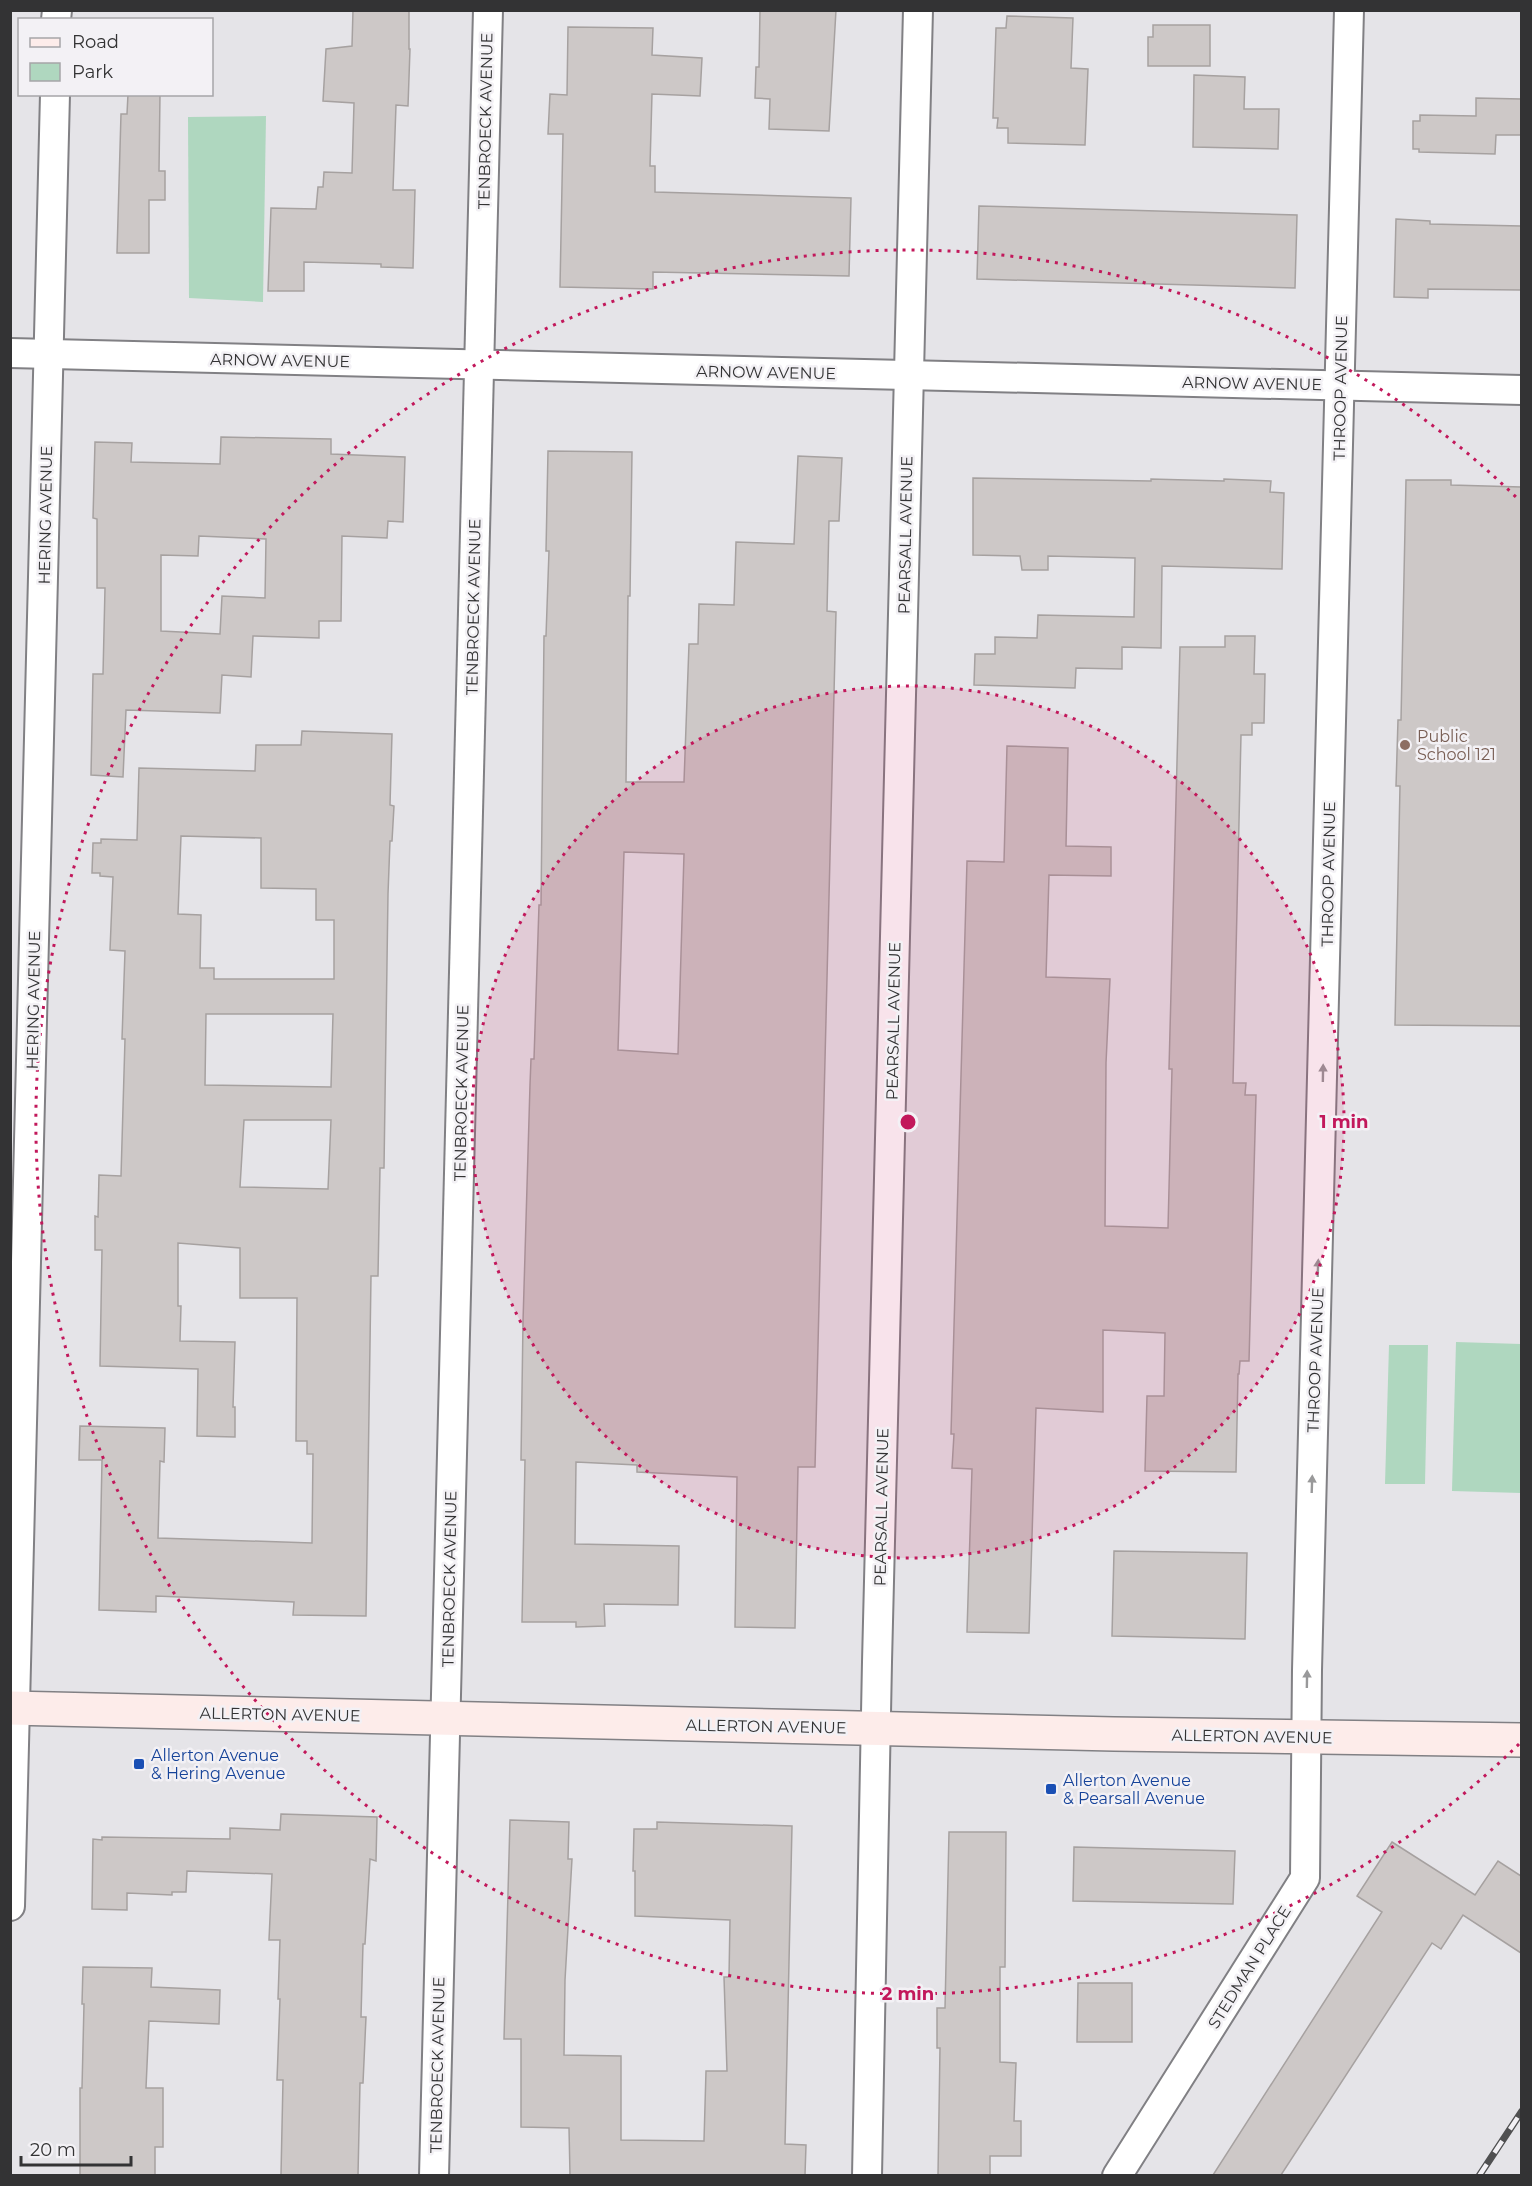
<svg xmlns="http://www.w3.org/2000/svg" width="1532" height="2186" viewBox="0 0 1532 2186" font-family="Montserrat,sans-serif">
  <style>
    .green { fill: #afd7bf }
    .building { fill: #cdc8c7; stroke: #a6a1a0; stroke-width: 1.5; fill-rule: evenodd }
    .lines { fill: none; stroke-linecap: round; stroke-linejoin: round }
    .minor-casing { stroke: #818084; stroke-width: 32 }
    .secondary-casing { stroke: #818084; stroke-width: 36 }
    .minor { stroke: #fff; stroke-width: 28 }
    .secondary { stroke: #fdecea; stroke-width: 33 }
    .rail-casing { stroke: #505051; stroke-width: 7 }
    .rail { stroke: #f3f1f5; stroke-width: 4.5; stroke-dasharray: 14; stroke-linecap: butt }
    .oneway { fill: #99999a }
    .ring { fill: none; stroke: #c2185b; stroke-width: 3; stroke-dasharray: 3 6 }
    .education-dot { fill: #8d6e63; stroke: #f3f1f5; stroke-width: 2 }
    .transit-dot { fill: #1a4fb4; stroke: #f3f1f5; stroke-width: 2 }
    .labels { text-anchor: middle; stroke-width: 5; stroke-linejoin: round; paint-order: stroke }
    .street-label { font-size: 16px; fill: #333334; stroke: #f3f1f5 }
    .education-label { font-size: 16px; fill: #785e54; stroke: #f3f1f5; text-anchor: start }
    .transit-label { font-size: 16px; fill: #164399; stroke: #f3f1f5; text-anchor: start }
    .centre { fill: #c2185b; stroke: #f3f1f5; stroke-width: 3 }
    .ring-label { font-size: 18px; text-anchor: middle; font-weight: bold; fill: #c2185b; stroke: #f3f1f5; stroke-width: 5; stroke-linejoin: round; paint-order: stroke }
  </style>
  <rect width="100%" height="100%" fill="#e5e4e8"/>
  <g class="green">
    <polygon points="266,116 263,302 189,298 188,117"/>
    <polygon points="1456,1342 1521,1344 1521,1493 1452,1491"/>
    <polygon points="1389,1345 1428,1345 1425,1484 1385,1484"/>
  </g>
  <g class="building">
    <polygon points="353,10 409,10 409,49 410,49 408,106 396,105 393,190 415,190 413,268 381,267 381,264 304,262 304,291 268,291 271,208 316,209 318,187 323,187 324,172 352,173 354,103 323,101 326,49 352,46"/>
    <polygon points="760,10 836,10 829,131 769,129 770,99 755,98 756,67 759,67"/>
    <polygon points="1007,16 1073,18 1071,68 1088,69 1085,145 1008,143 1008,128 997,128 998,118 993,118 996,28 1006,28"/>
    <polygon points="1153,25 1210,25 1210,66 1148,66 1148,37 1153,37"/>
    <polygon points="568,27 653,28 652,55 702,58 700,96 652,94 650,166 655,166 655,192 851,198 849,276 653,272 653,289 560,287 563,134 548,134 550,94 567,95"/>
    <polygon points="1194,75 1245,77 1244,109 1279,109 1278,149 1193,147"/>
    <polygon points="128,94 160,94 159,171 165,171 165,200 149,200 149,253 117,253 121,114 127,114"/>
    <polygon points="1476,98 1521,99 1521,135 1496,135 1495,154 1419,152 1419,149 1413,149 1413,121 1420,121 1420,115 1476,116"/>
    <polygon points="979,206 1297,215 1295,288 977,279"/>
    <polygon points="1396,219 1430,221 1430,224 1521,226 1521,290 1428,289 1428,298 1394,297"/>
    <path d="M221 437 331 439V454L405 457 403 522 388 521 387 538 342 536 341 621H319V638L253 636 251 677 222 675 220 713 126 710 123 777 91 775 93 674H103L105 588H97V519L93 518 95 442 132 443 131 462 220 464ZM199 536 266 539 265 598 222 596 220 634 161 631V555L198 556Z"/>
    <path d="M548 451 632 452 630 596H628L626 782H684L689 644H698L699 604 734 605 736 542 794 544 798 456 842 458 839 521H829L827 611 836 612 815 1467H798L795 1628 735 1627 737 1477 637 1472V1465L576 1462 575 1544 679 1546 678 1605 604 1604 605 1626 576 1627V1622H522L525 1460H521L523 1322 530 1085 531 1059H534L539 905H541L544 636H546L549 551H546ZM624 852 684 854 678 1054 618 1050Z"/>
    <polygon points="973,478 1151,481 1151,479 1224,481 1224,479 1271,481 1270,492 1284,493 1282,569 1162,566 1161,648 1122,647 1122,669 1076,668 1075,688 974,685 975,654 995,654 995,637 1037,638 1038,615 1134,617 1135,558 1048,556 1048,570 1022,570 1020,556 973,555"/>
    <polygon points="1406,480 1451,480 1451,485 1521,487 1521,1026 1395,1025 1400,786 1396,786 1398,720 1401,720"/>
    <polygon points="1225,636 1255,636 1254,674 1265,674 1264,723 1252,723 1252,735 1241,735 1233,1083 1246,1083 1245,1095 1256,1095 1249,1361 1240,1361 1239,1374 1238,1374 1236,1472 1145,1471 1147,1396 1164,1396 1165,1333 1103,1330 1103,1412 1036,1408 1029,1633 967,1632 972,1469 952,1468 954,1434 951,1434 967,861 1004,862 1007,746 1068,748 1066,846 1111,847 1111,876 1049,875 1046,977 1110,979 1106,1063 1105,1226 1168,1228 1172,1069 1169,1069 1180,647 1225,647"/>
    <path d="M302 731 392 734 390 805 394 806 392 841H390L388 894 384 1168H380L378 1276H371L366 1616 293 1615 294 1602 156 1596V1612L99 1610 102 1460H79L80 1426 165 1428 164 1462 160 1461 158 1538 312 1543 313 1454H307V1441H296L297 1298H240V1248L178 1243V1306H181L180 1341 235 1342 233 1407H235V1437L197 1436 198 1369 100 1366 102 1250H95V1216L98 1217 99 1175 121 1176 125 1039H122L125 951 110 950 113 877 100 876V873H92L93 843H101V839L137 840 139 768 255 771 256 745H301ZM181 836 261 838V888L316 889V920H334V979H214V968H200L201 915 178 914ZM206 1014H333L331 1087 205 1085ZM244 1120H331L328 1189 240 1187Z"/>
    <polygon points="1114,1551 1247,1553 1245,1639 1112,1636"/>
    <polygon points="281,1814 377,1817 376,1861 370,1859 365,1944 363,1944 361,2017 366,2017 363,2083 360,2083 358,2175 281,2175 283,2080 277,2080 280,1999 278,1999 280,1940 269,1940 272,1874 187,1871 186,1892 172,1892 172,1895 127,1893 127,1910 92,1909 93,1839 102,1840 102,1837 230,1839 230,1828 280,1830"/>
    <polygon points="510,1820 569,1822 568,1859 572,1859 565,1980 564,2055 621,2056 621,2140 704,2141 706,2071 727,2071 724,1977 729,1977 730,1920 635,1916 635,1871 633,1871 634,1829 657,1829 657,1822 792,1826 785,2144 806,2145 805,2175 570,2175 569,2128 521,2127 521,2039 504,2039"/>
    <polygon points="949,1832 1006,1832 1005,1967 1000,1967 1000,2062 1016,2063 1014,2121 1021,2121 1021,2156 990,2156 990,2175 938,2175 940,2048 937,2048 937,2008 945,2008"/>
    <polygon points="1392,1842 1475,1895 1498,1861 1521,1876 1521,1953 1463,1915 1441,1949 1432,1943 1281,2175 1213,2175 1382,1912 1357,1896"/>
    <polygon points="1074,1847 1235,1851 1233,1904 1073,1901"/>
    <polygon points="83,1967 152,1968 151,1987 220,1990 219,2024 149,2021 146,2088 163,2088 163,2147 155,2147 155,2175 80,2175 80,2088 82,2088 84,2004 82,2004"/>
    <polygon points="1078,1983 1132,1983 1132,2042 1077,2042"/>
  </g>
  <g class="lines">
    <defs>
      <g id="minor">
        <polyline points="56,20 57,10"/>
        <polyline points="10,353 1522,390"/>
        <polyline points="10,1906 55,94"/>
        <polyline points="434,2176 488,10"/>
        <polyline points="867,2176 877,1662 918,10"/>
        <polyline points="1117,2176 1305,1878 1307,1670 1349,10"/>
      </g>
      <polyline id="secondary" points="10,1708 1114,1734 1522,1740"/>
    </defs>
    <use href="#minor" class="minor-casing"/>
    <use href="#secondary" class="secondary-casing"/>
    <use href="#minor" class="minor"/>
    <use href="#secondary" class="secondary"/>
    <defs>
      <polyline id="rail" points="1479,2176 1522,2111"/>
    </defs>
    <use href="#rail" class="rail-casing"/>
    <use href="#rail" class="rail"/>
  </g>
  <defs><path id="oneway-solid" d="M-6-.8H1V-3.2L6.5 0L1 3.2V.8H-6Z" transform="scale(1.5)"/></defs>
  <g class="oneway">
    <use href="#oneway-solid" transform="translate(1323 1073) rotate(-89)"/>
    <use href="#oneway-solid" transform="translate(1318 1268) rotate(-88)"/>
    <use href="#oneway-solid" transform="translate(1312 1484) rotate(-88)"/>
    <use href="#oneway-solid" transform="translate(1307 1679) rotate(-89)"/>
  </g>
  <circle cx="908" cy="1122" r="436" fill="#c2185b" fill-opacity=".12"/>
  <g class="ring">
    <circle cx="908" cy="1122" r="436"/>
    <path d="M1519 1744A872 872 0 1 1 1519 500"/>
  </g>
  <circle class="education-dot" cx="1405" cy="745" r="6"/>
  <g class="transit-dot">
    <rect x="133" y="1758" width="12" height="12" rx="3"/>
    <rect x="1045" y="1783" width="12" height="12" rx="3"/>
  </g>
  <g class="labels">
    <g class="street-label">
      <text transform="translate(485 121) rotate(-89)" y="6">TENBROECK AVENUE</text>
      <text transform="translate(280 360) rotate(1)" y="6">ARNOW AVENUE</text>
      <text transform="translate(766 372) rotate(1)" y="6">ARNOW AVENUE</text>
      <text transform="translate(1252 383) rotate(1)" y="6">ARNOW AVENUE</text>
      <text transform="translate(1340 388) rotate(-89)" y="6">THROOP AVENUE</text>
      <text transform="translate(45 515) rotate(-89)" y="6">HERING AVENUE</text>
      <text transform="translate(905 535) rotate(-89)" y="6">PEARSALL AVENUE</text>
      <text transform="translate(473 607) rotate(-89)" y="6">TENBROECK AVENUE</text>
      <text transform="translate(1328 874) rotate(-89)" y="6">THROOP AVENUE</text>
      <text transform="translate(33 1000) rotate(-89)" y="6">HERING AVENUE</text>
      <text transform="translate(893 1021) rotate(-89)" y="6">PEARSALL AVENUE</text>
      <text transform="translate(461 1093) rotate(-89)" y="6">TENBROECK AVENUE</text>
      <text transform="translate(1315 1360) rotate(-88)" y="6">THROOP AVENUE</text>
      <text transform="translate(881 1507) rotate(-89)" y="6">PEARSALL AVENUE</text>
      <text transform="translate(449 1579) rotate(-89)" y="6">TENBROECK AVENUE</text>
      <text transform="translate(280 1714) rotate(1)" y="6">ALLERTON AVENUE</text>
      <text transform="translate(766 1726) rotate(1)" y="6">ALLERTON AVENUE</text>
      <text transform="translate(1252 1736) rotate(1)" y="6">ALLERTON AVENUE</text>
      <text transform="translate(1249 1967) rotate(-58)" y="6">STEDMAN PLACE</text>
      <text transform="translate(437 2065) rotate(-89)" y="6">TENBROECK AVENUE</text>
    </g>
    <g class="education-label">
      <text x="1417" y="742">Public<tspan x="1417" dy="18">School 121</tspan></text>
    </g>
    <g class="transit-label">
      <text x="151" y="1761">Allerton Avenue<tspan x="151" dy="18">&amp; Hering Avenue</tspan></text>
      <text x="1063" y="1786">Allerton Avenue<tspan x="1063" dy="18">&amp; Pearsall Avenue</tspan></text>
    </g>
  </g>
  <circle cx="908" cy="1122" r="9" class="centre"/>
  <g class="ring-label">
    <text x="1344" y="1128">1 min</text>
    <text x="908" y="2000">2 min</text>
  </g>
  <rect width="1532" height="2186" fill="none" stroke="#333334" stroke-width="24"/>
  <rect x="18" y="18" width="195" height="78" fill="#f3f1f5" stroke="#a6a5a8" stroke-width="1.5"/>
  <rect x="30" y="38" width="30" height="9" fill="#fdecea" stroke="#a6a5a8" stroke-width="1.5"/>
  <text x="72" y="48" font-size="18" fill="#333334">Road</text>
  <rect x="30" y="63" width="30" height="18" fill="#afd7bf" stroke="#a6a5a8" stroke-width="1.5"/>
  <text x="72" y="78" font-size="18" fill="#333334">Park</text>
  <path d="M21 2156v9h110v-9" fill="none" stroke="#333334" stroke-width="3"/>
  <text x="30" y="2156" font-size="18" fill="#333334" stroke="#f3f1f5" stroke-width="4.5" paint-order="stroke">20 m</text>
</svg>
